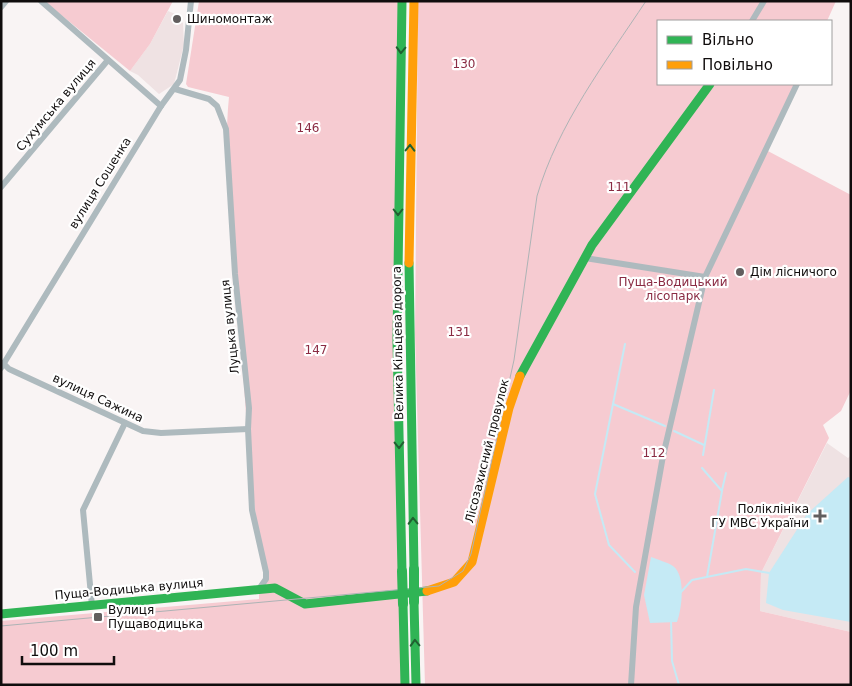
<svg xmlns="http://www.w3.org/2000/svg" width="852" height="686" viewBox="0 0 852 686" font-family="'DejaVu Sans',sans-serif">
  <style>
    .built { fill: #efe2e3 }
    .green { fill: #f6cbd1 }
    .water { fill: #c5eaf5 }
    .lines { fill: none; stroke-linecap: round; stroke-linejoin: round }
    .stream { stroke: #c5eaf5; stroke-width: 2 }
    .street { stroke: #aebabe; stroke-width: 6 }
    .fast { stroke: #30b455; stroke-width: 9 }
    .slow { stroke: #ff9f0a; stroke-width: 9 }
    .tram { stroke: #adb3b5; stroke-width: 1 }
    .fast-bridge { stroke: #30b455; stroke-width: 10 }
    .oneway { stroke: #206031 }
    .poi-dot { fill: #625e5e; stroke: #fff; stroke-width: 2 }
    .labels { text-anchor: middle; stroke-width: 4.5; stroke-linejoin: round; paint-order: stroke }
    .poi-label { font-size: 12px; fill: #100d0d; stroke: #fff; text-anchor: start }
    .park-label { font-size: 12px; fill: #8a2b43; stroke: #fff }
    .street-label { font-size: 12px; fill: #100d0d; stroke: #fff }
  </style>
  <rect width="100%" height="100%" fill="#f9f4f4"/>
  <g class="built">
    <polygon points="168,11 180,16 178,20 183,23 184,45 174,84 159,94 138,75 130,71 150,44"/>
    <polygon points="827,443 848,458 851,455 851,632 760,611 761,573"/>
  </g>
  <g class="green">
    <polygon points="44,1 173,1 150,44 130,71"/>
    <path d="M199 1H402L399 125 405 685H1V621L259 599V589L266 580C249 493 246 404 239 316 233 245 222 166 229 97L188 87 186 84Z"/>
    <polygon points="418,1 836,1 827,21 658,21 658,84 797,84 766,150 851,195 851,390 841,411 823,425 829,438 761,573 760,611 851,632 851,685 425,685 415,334"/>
  </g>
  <g class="water">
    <polygon points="848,477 851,478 851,622 783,610 766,603 769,573 807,514"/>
    <path d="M651 557C658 560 667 562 673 566 686 575 682 609 677 622L650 623 644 595Z"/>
  </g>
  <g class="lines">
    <g class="stream">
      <polyline points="625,344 595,494 609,545 635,572"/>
      <polyline points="613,404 665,426"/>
      <polyline points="674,431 704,445"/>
      <polyline points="703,455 714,390"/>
      <polyline points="702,468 722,491 707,577"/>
      <polyline points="722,490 726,473"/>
      <polyline points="681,592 692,580 746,569 769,573"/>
      <polyline points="671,620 672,661 679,685"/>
    </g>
    <g class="street">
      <polyline points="41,1 161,106"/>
      <polyline points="1,7 6,1"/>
      <polyline points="752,21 764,1"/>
      <polyline points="175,89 209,99 217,106 226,129 235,274 249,408 248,429 252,510 266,572 266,579 259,589"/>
      <polyline points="1,187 108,60"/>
      <polyline points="585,258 705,277"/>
      <polyline points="3,363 9,369 143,431 161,433 248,429"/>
      <polyline points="1,368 161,106 180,80 186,50 191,1"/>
      <polyline points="92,606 83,510 125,423"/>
      <polyline points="631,685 636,607 663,456 705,277 797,84"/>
    </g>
    <g class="fast">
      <polyline points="402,1 397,341 402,571"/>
      <polyline points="409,263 414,569"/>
      <polyline points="520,376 592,245 710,84"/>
      <polyline points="414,602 416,685"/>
      <polyline points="403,604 405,685"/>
      <polyline points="1,614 275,588 305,604 427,591"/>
    </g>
    <g class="slow">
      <polyline points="409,263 414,1"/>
      <polyline points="427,591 454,582 472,562 509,408 520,376"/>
    </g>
    <path class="tram" d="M1 626 439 586 463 571 471 554 514 360 537 196C558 124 605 63 646 1"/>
    <g class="fast-bridge">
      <polyline points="414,569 414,602"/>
      <polyline points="402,571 403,604"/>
    </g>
  </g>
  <defs><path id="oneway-chevron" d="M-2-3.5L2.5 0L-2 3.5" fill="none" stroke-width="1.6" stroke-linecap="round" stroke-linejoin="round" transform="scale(1.25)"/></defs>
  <g class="oneway">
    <use href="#oneway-chevron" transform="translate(401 50) rotate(92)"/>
    <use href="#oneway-chevron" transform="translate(410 148) rotate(-89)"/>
    <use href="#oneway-chevron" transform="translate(398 212) rotate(90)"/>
    <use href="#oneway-chevron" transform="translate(399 445) rotate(89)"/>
    <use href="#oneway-chevron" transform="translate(413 521) rotate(-91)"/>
    <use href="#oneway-chevron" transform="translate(415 643) rotate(-92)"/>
  </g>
  <g class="poi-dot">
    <circle cx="177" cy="19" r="5"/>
    <circle cx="740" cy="272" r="5"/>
    <path d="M817.5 508.5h5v5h5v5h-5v5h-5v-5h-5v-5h5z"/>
    <rect x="93" y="612" width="10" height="10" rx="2.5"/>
  </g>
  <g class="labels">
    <g class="poi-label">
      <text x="187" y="23">Шиномонтаж</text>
      <text x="750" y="276">Дім лісничого</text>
      <text x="809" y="513" text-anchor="end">Поліклініка<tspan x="809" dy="14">ГУ МВС України</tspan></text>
      <text x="108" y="614">Вулиця<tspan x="108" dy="14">Пущаводицька</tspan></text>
    </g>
    <g class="park-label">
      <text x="464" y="68">130</text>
      <text x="308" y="132">146</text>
      <text x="619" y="191">111</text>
      <text x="673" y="286">Пуща-Водицький<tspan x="673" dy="14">лісопарк</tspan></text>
      <text x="459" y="336">131</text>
      <text x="316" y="354">147</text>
      <text x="654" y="457">112</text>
    </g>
    <g class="street-label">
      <text transform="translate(56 105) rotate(-50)" y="4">Сухумська вулиця</text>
      <text transform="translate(100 183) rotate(-58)" y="4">вулиця Сошенка</text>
      <text transform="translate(230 327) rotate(-96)" y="4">Луцька вулиця</text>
      <text transform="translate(398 343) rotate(-91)" y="4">Велика Кільцева дорога</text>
      <text transform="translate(98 398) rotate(25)" y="4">вулиця Сажина</text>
      <text transform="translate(487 451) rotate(-76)" y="4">Лісозахисний провулок</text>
      <text transform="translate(129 589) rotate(-5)" y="4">Пуща-Водицька вулиця</text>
    </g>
  </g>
  <rect width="852" height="686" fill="none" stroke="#100d0d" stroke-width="5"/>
  <rect x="657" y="20" width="175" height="65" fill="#ffffff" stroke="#9f9e9e"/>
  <rect x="667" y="36" width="25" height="8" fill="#30b455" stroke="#9f9e9e"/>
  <text x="702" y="45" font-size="15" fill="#100d0d">Вільно</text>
  <rect x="667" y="61" width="25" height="8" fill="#ff9f0a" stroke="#9f9e9e"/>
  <text x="702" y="70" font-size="15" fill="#100d0d">Повільно</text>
  <path d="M22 656v8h92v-8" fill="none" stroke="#100d0d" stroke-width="2.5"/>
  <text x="30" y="656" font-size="15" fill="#100d0d" stroke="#ffffff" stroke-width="4" paint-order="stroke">100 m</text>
</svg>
